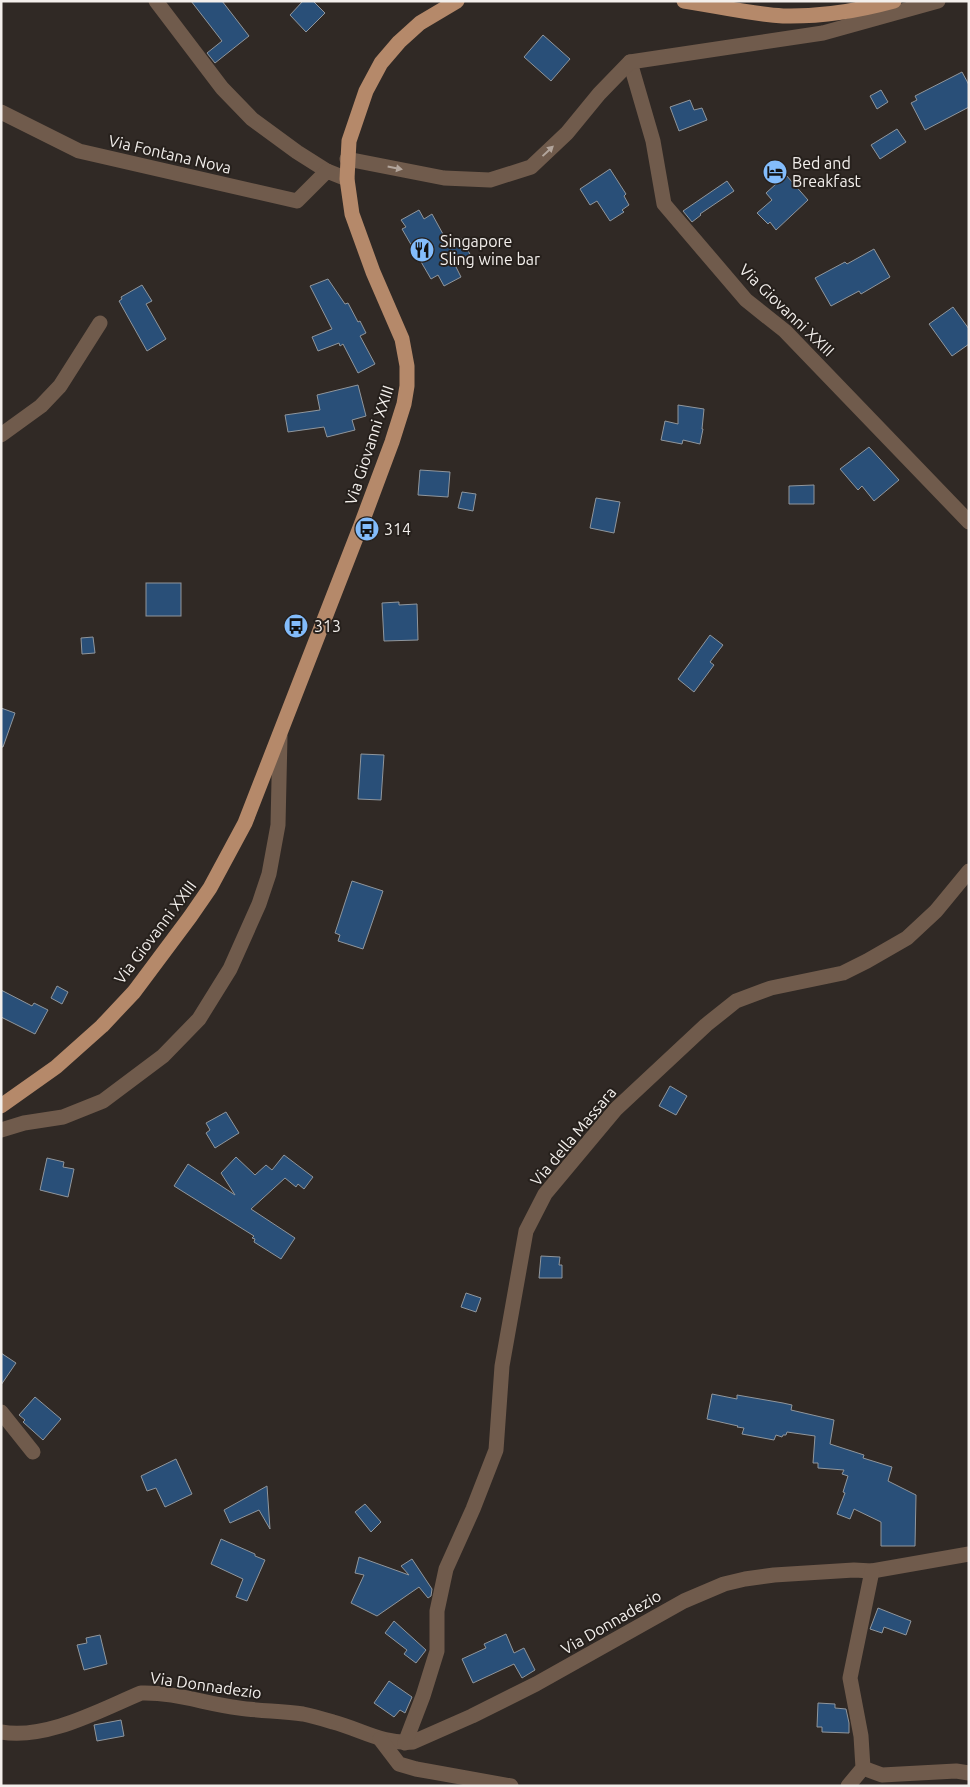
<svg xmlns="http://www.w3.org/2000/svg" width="970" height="1787" viewBox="0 0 970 1787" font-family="Ubuntu,sans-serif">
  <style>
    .building { fill: #294f78; stroke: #90969c }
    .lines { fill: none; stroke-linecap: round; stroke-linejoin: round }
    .minor { stroke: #705b4c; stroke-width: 15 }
    .major { stroke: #b5896a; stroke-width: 15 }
    .oneway { fill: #b2a59c }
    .labels { text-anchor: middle; stroke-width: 4; stroke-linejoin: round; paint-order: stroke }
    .street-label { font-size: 16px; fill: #f3efec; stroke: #26201c }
    .poi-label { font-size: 16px; fill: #f3efec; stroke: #26201c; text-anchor: start }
  </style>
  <rect width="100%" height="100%" fill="#302925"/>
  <g class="building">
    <polygon points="191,1 222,1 249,36 215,63 207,53 222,41"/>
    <polygon points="303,1 313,1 325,13 306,32 290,15"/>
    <polygon points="543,35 570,59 551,81 524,57"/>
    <polygon points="962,72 969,85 969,107 925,130 911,103 917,100 915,96"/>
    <polygon points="881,90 888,102 877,109 870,96"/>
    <polygon points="690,100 694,110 702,108 707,120 679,131 670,107"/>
    <polygon points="897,129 906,142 880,159 871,145"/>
    <polygon points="610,169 626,194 624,196 629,205 622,210 624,212 610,221 597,201 590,205 580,189"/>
    <polygon points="786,175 808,200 776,230 770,222 768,224 757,213 772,200 766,193"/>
    <polygon points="727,181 734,191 700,214 701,215 692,222 683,211"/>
    <polygon points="419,210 424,219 432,214 449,245 461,238 471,256 455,265 461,277 444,286 438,275 431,279 402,229 406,227 401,220"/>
    <polygon points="874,249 890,277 861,294 859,291 831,306 815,278 845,262 847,264"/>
    <polygon points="328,279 345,304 348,303 358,322 360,321 366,333 360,336 375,364 358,373 343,344 340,346 339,343 318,351 312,337 332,329 310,286"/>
    <polygon points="142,285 152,301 146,304 166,339 147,351 119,301 122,299 121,297"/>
    <polygon points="953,307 969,329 969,344 952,356 929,324"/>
    <polygon points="358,385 366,416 352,420 355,430 327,437 324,427 288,432 285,415 320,410 317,395"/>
    <polygon points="678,405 704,409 702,429 703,429 700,444 683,440 682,444 661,440 665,421 678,424"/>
    <polygon points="869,447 899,480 874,501 862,486 858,490 840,469"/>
    <polygon points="420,470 450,472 448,497 418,495"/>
    <polygon points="814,485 814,504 789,504 789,486"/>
    <polygon points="462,492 476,494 473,511 458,508"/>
    <polygon points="596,498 620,502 614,533 590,528"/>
    <rect x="146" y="583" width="35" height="33"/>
    <polygon points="399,602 399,605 417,604 418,640 384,641 382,603"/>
    <polygon points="710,635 723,645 710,662 714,665 694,692 678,679"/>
    <polygon points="93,637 95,653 82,654 81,638"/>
    <polygon points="1,708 15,713 3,747 1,747"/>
    <polygon points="361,754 384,755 381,800 358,799"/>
    <polygon points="352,881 383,891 363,949 338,941 340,935 335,933"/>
    <polygon points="57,986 68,992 62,1004 51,998"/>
    <polygon points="1,990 32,1006 34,1003 48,1010 35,1034 1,1017"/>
    <polygon points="670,1086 687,1096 676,1115 659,1106"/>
    <polygon points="226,1112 239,1133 215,1148 206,1133 210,1130 206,1123"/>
    <polygon points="284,1155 313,1177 304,1189 298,1184 296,1187 285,1178 251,1209 295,1238 281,1259 254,1242 255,1239 252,1238 254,1236 174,1186 188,1164 235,1195 221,1173 236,1157 255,1175 266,1165 272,1170"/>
    <polygon points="47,1158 64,1162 63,1167 74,1169 68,1197 40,1190"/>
    <polygon points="541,1256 560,1257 559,1265 562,1265 562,1278 539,1278"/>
    <polygon points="466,1293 481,1298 476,1312 461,1307"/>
    <polygon points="1,1353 16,1363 1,1385"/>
    <polygon points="712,1394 737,1399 737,1395 783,1403 792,1405 791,1410 834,1420 830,1444 864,1455 863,1458 892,1467 888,1481 916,1495 915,1546 881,1546 881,1522 854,1509 850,1519 837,1514 845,1493 843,1492 848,1476 842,1474 844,1470 818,1468 818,1463 813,1463 815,1436 787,1432 786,1435 783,1435 782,1437 776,1435 774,1440 742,1434 744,1428 737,1427 738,1426 707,1419"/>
    <polygon points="35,1397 61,1419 43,1440 23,1422 25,1420 19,1415"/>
    <polygon points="176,1459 192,1494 165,1507 156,1488 147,1491 141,1476"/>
    <polygon points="267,1486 270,1529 259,1510 230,1523 224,1510"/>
    <polygon points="365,1504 381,1522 371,1532 355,1512"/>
    <polygon points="221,1539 255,1554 255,1556 265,1560 247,1601 236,1597 243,1579 211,1564"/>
    <polygon points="359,1557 409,1575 401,1566 412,1559 432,1589 431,1596 428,1598 419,1587 377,1616 351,1603 364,1575 355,1573"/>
    <polygon points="878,1608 911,1621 906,1635 884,1627 882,1633 870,1629"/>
    <polygon points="394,1621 426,1650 416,1663 404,1654 407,1650 385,1633"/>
    <polygon points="506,1634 514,1653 524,1648 535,1670 522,1678 514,1664 473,1683 462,1659 486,1648 484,1644"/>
    <polygon points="100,1635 107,1664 84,1670 77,1645 87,1643 86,1638"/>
    <polygon points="389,1681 412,1697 405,1713 400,1710 394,1717 374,1703"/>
    <polygon points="818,1703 835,1704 835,1708 846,1709 849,1723 849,1733 822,1732 822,1727 817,1727"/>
    <polygon points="121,1720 124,1736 97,1741 94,1725"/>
  </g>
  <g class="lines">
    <g class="minor">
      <polyline points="156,1 222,88 252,119 297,152 327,171"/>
      <polyline points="630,62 653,141 664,204 746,300 785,331 969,522"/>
      <polyline points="1,112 79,151 297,201 327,171 347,179"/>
      <polyline points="347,159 444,178 490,180 531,167 567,133 599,94 630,62 823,33 938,1"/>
      <polyline points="1,435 41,406 60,386 100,323"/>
      <polyline points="1,1130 24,1123 63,1117 103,1101 163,1056 199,1019 230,969 259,904 269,874 278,825 280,736"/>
      <polyline points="1,1412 33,1452"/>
      <path d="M1 1732C47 1740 100 1710 141 1693 175 1692 206 1704 239 1708 260 1711 282 1711 303 1714 313 1716 323 1719 333 1722 360 1729 384 1745 413 1742L472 1716 536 1684 684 1601 724 1584 745 1579 774 1575 854 1570 872 1571 969 1554"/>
      <polyline points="380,1739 399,1764 416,1769 511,1786"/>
      <polyline points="405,1743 423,1696 437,1651 437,1611 446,1569 473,1509 496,1450 502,1366 526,1231 545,1194 616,1109 706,1025 736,1001 771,988 843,973 867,961 907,938 936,911 969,871"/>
      <polyline points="863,1768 882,1775 956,1771 969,1773"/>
      <polyline points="848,1786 863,1768 861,1736 850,1678 872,1571"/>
    </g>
    <g class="major">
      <path d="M684 1C717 6 750 14 783 16 821 17 857 11 894 1"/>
      <polyline points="1,1106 56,1067 102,1026 134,992 190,917 210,888 245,823 361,525 392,442 404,404 407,386 407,366 402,339 373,272 352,214 347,179 349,141 366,91 381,63 399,42 420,23 457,1"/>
    </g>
  </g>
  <defs><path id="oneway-solid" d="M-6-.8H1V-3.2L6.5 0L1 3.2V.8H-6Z" transform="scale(1.25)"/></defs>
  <g class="oneway">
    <use href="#oneway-solid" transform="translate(548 151) rotate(-43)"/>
    <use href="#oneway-solid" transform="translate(395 168) rotate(11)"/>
  </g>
  <defs>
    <symbol id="hotel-disc" viewBox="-11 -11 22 22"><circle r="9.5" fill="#83bcfb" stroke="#26201c"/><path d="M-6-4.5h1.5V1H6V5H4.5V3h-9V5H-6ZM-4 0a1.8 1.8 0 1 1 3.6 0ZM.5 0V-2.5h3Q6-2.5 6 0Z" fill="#111"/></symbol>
    <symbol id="restaurant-disc" viewBox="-11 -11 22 22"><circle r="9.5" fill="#83bcfb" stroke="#26201c"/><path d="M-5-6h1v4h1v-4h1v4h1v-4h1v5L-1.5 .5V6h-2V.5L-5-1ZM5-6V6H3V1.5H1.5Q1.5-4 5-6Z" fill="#111"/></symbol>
    <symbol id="bus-disc" viewBox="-11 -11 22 22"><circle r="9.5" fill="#83bcfb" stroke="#26201c"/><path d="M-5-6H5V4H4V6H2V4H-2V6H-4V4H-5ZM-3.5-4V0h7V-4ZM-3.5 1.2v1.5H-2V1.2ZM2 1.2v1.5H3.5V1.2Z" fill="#111"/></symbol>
  </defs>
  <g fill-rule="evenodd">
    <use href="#hotel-disc" x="761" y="158" width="28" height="28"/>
    <use href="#restaurant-disc" x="408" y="236" width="28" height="28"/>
    <use href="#bus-disc" x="353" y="515" width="28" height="28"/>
    <use href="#bus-disc" x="282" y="612" width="28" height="28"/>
  </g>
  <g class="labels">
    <g class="street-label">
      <text transform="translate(170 154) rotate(13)" y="6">Via Fontana Nova</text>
      <text transform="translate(787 310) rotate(44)" y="6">Via Giovanni XXIII</text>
      <text transform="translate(369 445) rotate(-72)" y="6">Via Giovanni XXIII</text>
      <text transform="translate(155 932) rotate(-53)" y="6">Via Giovanni XXIII</text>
      <text transform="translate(573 1136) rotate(-50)" y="6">Via della Massara</text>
      <text transform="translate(611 1622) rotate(-30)" y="6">Via Donnadezio</text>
      <text transform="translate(206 1685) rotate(8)" y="6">Via Donnadezio</text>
    </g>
    <g class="poi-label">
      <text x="792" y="169">Bed and<tspan x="792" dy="18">Breakfast</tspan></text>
      <text x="440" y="247">Singapore<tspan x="440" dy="18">Sling wine bar</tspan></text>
      <text x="384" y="535">314</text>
      <text x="314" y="632">313</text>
    </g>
  </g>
  <rect width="970" height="1787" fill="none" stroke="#f3efec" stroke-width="5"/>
</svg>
